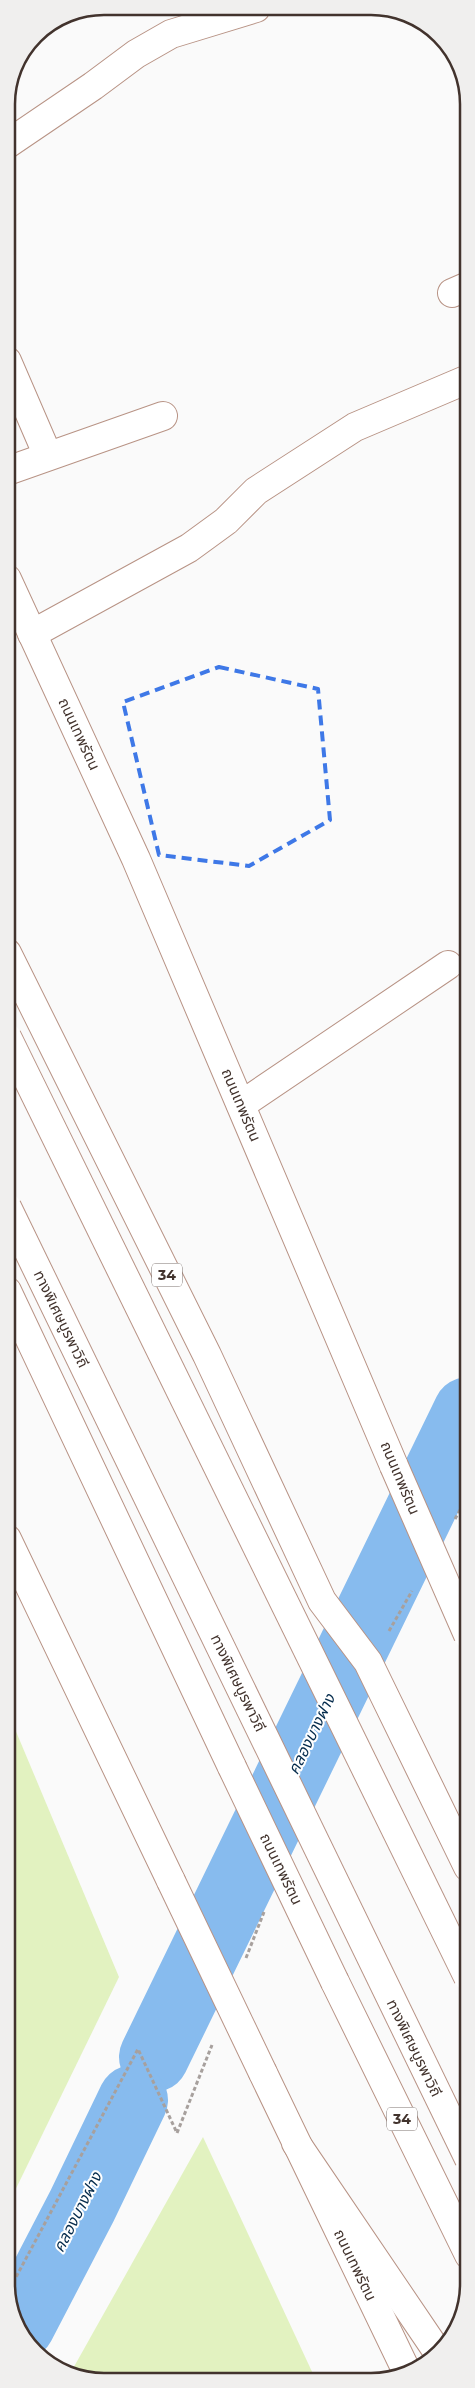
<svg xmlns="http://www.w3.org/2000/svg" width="475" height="2388" viewBox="0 0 475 2388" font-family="Montserrat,'Noto Sans Thai',sans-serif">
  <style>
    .green { fill: #e2f2c0 }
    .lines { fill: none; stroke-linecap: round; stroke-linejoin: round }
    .river { stroke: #87bbee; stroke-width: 70 }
    .minor-casing { stroke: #b89385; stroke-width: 30 }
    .major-casing { stroke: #b89385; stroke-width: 30 }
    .highway-casing { stroke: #b89385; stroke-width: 30 }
    .path { stroke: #a7a09d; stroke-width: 3; stroke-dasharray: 4 2.5; stroke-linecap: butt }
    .minor { stroke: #fff; stroke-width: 28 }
    .major { stroke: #fff; stroke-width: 28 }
    .highway { stroke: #fff; stroke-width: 28 }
    .major-bridge-casing { stroke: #b89385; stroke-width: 30; stroke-linecap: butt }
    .highway-bridge-casing { stroke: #b89385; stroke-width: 30; stroke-linecap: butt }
    .major-bridge { stroke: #fff; stroke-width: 28 }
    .highway-bridge { stroke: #fff; stroke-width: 28 }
    .marked { fill: none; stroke: #3e78e7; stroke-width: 4; stroke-dasharray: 10 6; stroke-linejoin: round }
    .labels { text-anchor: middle; stroke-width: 4; stroke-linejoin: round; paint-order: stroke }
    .shield { fill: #fff; stroke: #7b706c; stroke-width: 1 }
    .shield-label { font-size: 14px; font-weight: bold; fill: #42332d }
    .street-label { font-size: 15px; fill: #42332d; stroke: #fff }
    .water-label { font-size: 16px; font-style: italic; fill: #042b4c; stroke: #fff }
    .rim { fill: none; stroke: #42332d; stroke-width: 2.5 }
  </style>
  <rect width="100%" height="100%" fill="#fafafa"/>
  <g class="green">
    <polygon points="7,1710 119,1977 7,2207"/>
    <polygon points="203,2137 314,2376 312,2381 85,2380 71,2372"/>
  </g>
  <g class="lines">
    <g class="river">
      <polyline points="154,2057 468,1412"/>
      <polyline points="20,2325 82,2206 133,2100"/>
    </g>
    <defs>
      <g id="minor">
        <polyline points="6,145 93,86 136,54 171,34 256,8"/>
        <polyline points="452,293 468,286"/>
        <polyline points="7,361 48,456"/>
        <polyline points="7,471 163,416"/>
        <polyline points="32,634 189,548 226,521 256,491 355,427 468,379"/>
        <polyline points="241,1105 448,965"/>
      </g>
      <g id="major">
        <polyline points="7,579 136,859 394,1466"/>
        <polyline points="7,1539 171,1881"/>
        <polyline points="263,2073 406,2370"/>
      </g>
      <g id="highway">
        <polyline points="7,953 207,1355 322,1601 368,1662 468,1867"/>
        <polyline points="7,1291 232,1767"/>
        <polyline points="335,1982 469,2255"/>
        <polyline points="296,2143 439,2354"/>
      </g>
    </defs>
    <use href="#minor" class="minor-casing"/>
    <use href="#major" class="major-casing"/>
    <use href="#highway" class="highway-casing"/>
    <g class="path">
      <polyline points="455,1519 468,1496"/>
      <polyline points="389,1631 412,1591"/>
      <polyline points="246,1958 264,1912"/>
      <polyline points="7,2294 138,2049 177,2133 212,2045"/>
    </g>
    <use href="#minor" class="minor"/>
    <use href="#major" class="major"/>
    <use href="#highway" class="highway"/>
    <defs>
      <g id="major-bridge">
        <polyline points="394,1466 468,1635"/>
        <polyline points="171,1881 263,2073"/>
      </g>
      <g id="highway-bridge">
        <polyline points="7,1037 468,1977"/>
        <polyline points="7,1207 469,2159"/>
        <polyline points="232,1767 335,1982"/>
      </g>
    </defs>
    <use href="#major-bridge" class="major-bridge-casing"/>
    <use href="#highway-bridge" class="highway-bridge-casing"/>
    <use href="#major-bridge" class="major-bridge"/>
    <use href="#highway-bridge" class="highway-bridge"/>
  </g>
  <path class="marked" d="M219 667 318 689 330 820 249 866 159 855 123 702Z"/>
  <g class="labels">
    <g class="shield">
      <rect x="152" y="1263.5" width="30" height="23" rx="4"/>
      <rect x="387" y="2107.5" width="30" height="23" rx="4"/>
    </g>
    <g class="shield-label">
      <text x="167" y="1280">34</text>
      <text x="402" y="2124">34</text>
    </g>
    <g class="street-label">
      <text transform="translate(79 734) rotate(65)" y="5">ถนนเทพรัตน</text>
      <text transform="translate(241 1105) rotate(67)" y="5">ถนนเทพรัตน</text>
      <text transform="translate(61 1319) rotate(64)" y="5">ทางพิเศษบูรพาวิถี</text>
      <text transform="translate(400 1478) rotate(67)" y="5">ถนนเทพรัตน</text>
      <text transform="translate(238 1683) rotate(64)" y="5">ทางพิเศษบูรพาวิถี</text>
      <text transform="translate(281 1869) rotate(64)" y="5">ถนนเทพรัตน</text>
      <text transform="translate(414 2048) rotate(64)" y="5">ทางพิเศษบูรพาวิถี</text>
      <text transform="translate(355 2265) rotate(64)" y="5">ถนนเทพรัตน</text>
    </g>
    <g class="water-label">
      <text transform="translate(311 1734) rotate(-64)" y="6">คลองบางฝาง</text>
      <text transform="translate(77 2212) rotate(-63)" y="6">คลองบางฝาง</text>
    </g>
  </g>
  <path d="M0 0H475V2388H0ZM104 15H371A89 89 0 0 1 460 104V2284A89 89 0 0 1 371 2373H104A89 89 0 0 1 15 2284V104A89 89 0 0 1 104 15Z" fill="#f0efee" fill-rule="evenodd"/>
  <path class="rim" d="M104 15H371A89 89 0 0 1 460 104V2284A89 89 0 0 1 371 2373H104A89 89 0 0 1 15 2284V104A89 89 0 0 1 104 15Z"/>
</svg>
